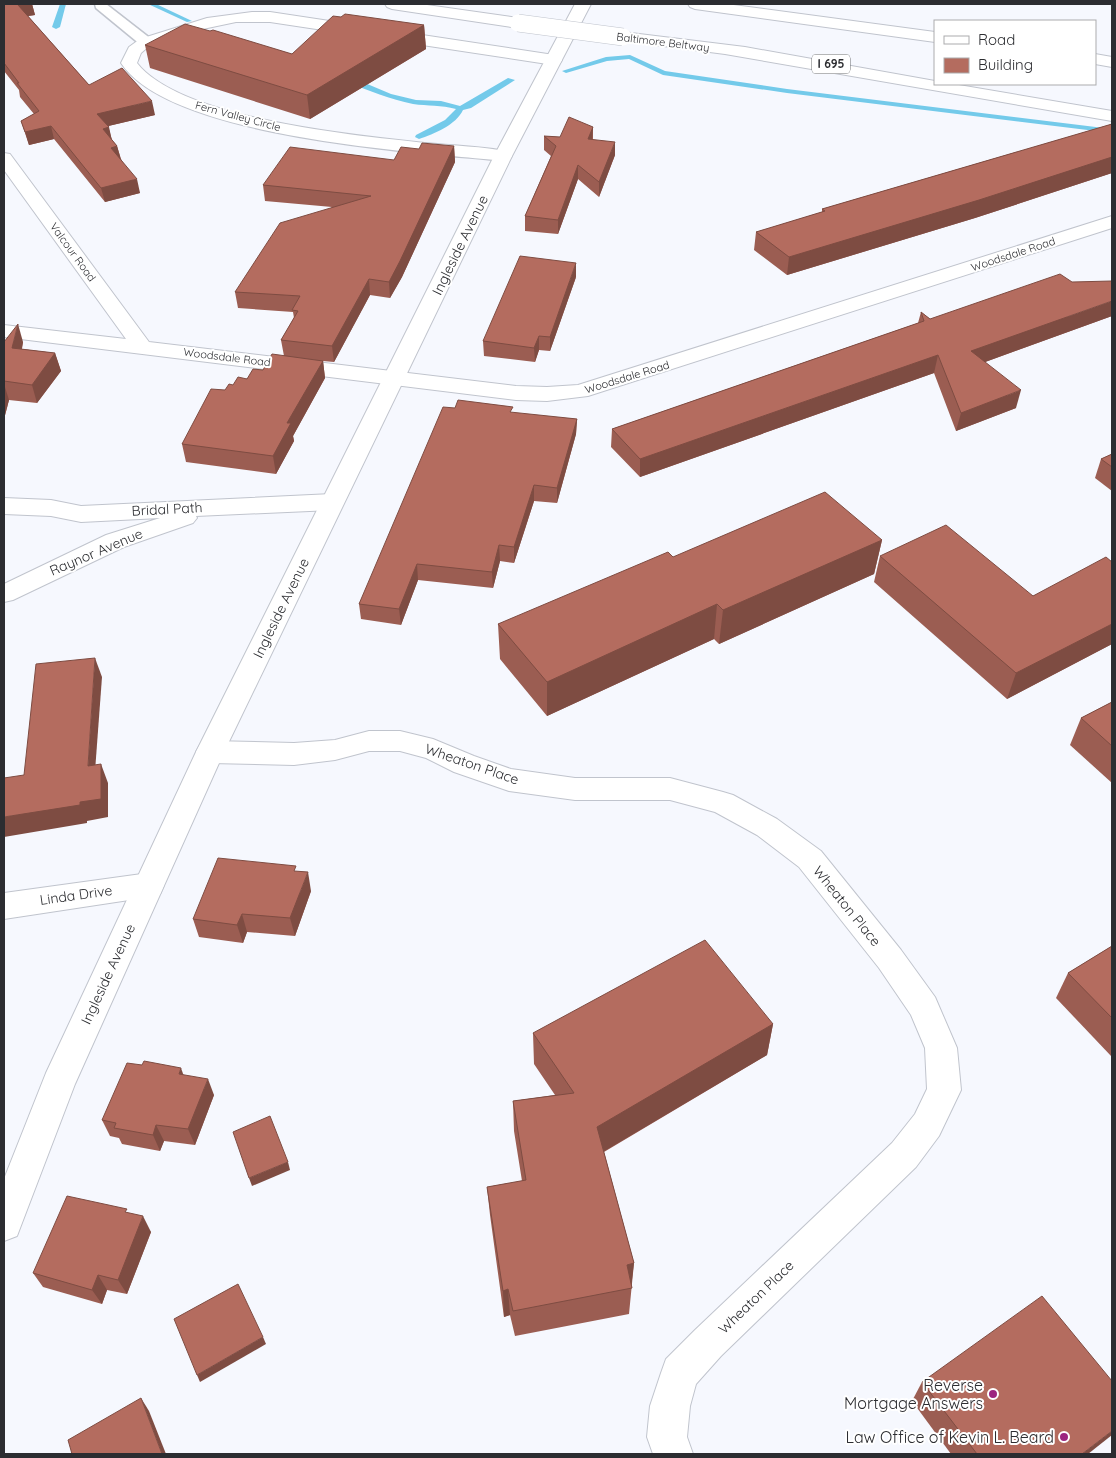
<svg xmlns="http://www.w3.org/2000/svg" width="1116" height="1458" viewBox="0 0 1116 1458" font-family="Quicksand,sans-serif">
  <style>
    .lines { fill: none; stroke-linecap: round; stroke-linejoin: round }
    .stream { fill: #73caea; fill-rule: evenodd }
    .service-casing { stroke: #c0c4cd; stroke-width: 3 }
    .minor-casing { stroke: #c0c4cd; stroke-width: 2 }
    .secondary-casing { stroke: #c0c4cd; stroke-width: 2 }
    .motorway-casing { stroke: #c0c4cd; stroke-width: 2 }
    .service { fill: #fff; fill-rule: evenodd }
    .minor { fill: #fff; fill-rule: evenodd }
    .secondary { fill: #fff; fill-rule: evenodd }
    .motorway { fill: #fff; fill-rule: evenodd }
    .motorway-bridge-casing { stroke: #c0c4cd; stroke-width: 18; stroke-linecap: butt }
    .motorway-bridge { stroke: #fff; stroke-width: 17 }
    .wall { fill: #9b5d52 }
    .shaded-wall { fill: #7e4c42 }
    .building { fill: #b46c5f; stroke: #7e4c42 }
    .poi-dot { fill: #9c257f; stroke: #fff; stroke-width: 2 }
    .labels { text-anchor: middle; stroke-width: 4; stroke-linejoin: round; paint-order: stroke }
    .far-street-label { font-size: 11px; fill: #2c2d31; stroke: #fff }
    .shield { fill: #fff; stroke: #6b6c6f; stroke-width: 1 }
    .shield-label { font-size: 12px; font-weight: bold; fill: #2c2d31 }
    .street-label { font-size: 14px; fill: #2c2d31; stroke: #fff }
    .near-poi-label { font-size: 16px; fill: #2c2d31; stroke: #fff; text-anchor: end }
  </style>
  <rect width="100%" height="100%" fill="#f6f8fe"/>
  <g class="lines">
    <g class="stream">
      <polygon points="60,4 66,4 60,27 56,29 52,27"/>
      <polygon points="148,4 156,4 192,21 187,22"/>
      <polygon points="630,55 665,71 787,89 1112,129 1112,133 787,93 663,75 629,59 607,61 566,73 562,71 606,57"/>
      <path d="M347 78H353L391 94 416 100 441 101 460 106 508 78 515 80 471 108 463 110C456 125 434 134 419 139L415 137 416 135 445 120 456 109C441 105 428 106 413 104 390 99 369 91 347 82Z"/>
    </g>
    <defs>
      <polygon id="service" points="95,4 106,4 151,39 152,42 151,45 141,45 96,8"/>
      <g id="minor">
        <path d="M252 12H270L554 55 560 57 562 60 560 63 554 65 270 22H236L198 30 148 47 141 53 137 63C181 119 357 136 426 143 453 146 483 146 509 152L512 156 509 160 503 161C416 152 170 138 121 63L129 47 140 39 207 18Z"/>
        <polygon points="4,153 10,154 149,342 516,386 547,387 578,385 1112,216 1112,228 588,396 547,401 516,400 4,337 4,325 126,339 4,170"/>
        <polygon points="332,494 340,497 344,502 340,507 332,510 196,516 197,518 193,523 124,547 13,600 4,602 4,584 106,535 160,518 81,522 51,516 4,514 4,498 51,500 81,506"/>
        <polygon points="369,731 400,731 433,739 474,756 511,769 575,778 670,778 723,792 733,795 777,819 821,851 901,950 935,997 957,1048 961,1090 939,1136 916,1167 721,1356 696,1384 690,1406 687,1437 693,1454 653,1454 647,1437 650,1406 661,1373 666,1359 695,1330 892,1143 915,1114 927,1089 925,1048 911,1015 879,968 799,867 757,835 715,812 670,800 575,800 509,791 454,772 426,758 400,751 369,751 335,760 294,765 210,763 200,759 196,752 200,745 210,741 294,743 335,740"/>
        <polygon points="149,873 160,876 164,885 160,894 149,897 4,919 4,893"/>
      </g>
      <polygon id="secondary" points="575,4 591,4 512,156 224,752 75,1084 17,1236 4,1241 4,1179 46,1073 196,752 494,156"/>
      <g id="motorway">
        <polygon points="385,4 420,4 518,18 523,20 526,23 523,26 518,28 392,9 387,7"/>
        <polygon points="688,4 726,4 935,32 935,42 695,9 690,7"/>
        <polygon points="623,32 745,47 935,81 935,84 953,84 1112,111 1112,121 725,54 617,40 615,37 617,34"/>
        <polygon points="1095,54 1112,57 1112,67 1095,64"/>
      </g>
    </defs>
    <use href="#service" class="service-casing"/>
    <use href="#minor" class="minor-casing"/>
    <use href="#secondary" class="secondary-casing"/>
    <use href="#motorway" class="motorway-casing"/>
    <use href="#service" class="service"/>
    <use href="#minor" class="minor"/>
    <use href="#secondary" class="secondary"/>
    <use href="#motorway" class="motorway"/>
    <defs>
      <polyline id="motorway-bridge" points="518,23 623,37"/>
    </defs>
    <use href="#motorway-bridge" class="motorway-bridge-casing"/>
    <use href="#motorway-bridge" class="motorway-bridge"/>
  </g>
  <g class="wall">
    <polygon points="4,4 32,4 35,15 28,16 89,85 155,115 108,126 112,140 117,146 121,159 140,193 105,202 54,139 29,145 21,121 34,114 20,97 19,90 4,71"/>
    <polygon points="341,17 424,25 426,49 310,119 150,68 145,45 210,31 292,54"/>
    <polygon points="1112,124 1112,173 975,218 787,275 754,250 756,232 822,212 822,209"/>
    <polygon points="593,127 593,140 615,155 599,197 578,179 558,234 525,231 525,216 551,156 544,150 544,136 560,137"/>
    <polygon points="454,146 455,162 402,277 390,298 370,295 334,362 323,361 325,378 293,436 294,441 276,474 186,462 182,444 225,390 263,370 284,356 281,340 294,318 293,312 238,308 235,292 332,207 265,201 263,185 394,160 419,149"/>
    <polygon points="576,277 550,351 539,350 535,362 484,356 483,341"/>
    <polygon points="921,312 930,319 1112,316 985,362 1016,408 956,431 934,373 640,477 611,447 612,429 918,323"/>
    <polygon points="4,342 23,342 22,349 55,353 61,371 37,403 9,400 4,419"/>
    <polygon points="455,408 577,419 576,434 557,503 534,501 514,563 500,561 493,588 418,580 401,625 361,619 359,604"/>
    <polygon points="1112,454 1112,491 1095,478 1101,459"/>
    <polygon points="882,540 874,574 719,644 714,639 547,716 500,659 498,624 673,557"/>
    <polygon points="880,556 1033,596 1112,562 1112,644 1007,699 874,582"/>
    <polygon points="1112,702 1112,783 1070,745 1081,718"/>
    <polygon points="311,891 295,936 247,932 243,943 199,937 193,919"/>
    <polygon points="1112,946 1112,1057 1056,998 1068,973"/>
    <polygon points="773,1024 767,1055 604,1152 634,1263 629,1314 515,1336 510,1315 504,1317 490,1215 487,1187 522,1181 514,1131 513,1101 555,1095 534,1064 533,1033"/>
    <polygon points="183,1075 214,1095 195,1145 164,1141 160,1151 122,1144 119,1138 110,1136 102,1120"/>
    <polygon points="129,1213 151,1232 127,1294 107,1290 102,1304 43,1287 33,1273"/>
    <polygon points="922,1382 1088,1454 951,1454 912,1401"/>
  </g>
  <g class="shaded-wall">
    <polygon points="22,4 32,4 35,15 21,17 18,5"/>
    <polygon points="424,25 426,49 310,119 307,95"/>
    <polygon points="152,101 155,115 100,128 97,114"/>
    <polygon points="51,126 54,139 29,145 25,132"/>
    <polygon points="109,127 112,141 103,129"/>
    <polygon points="593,127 592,141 588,139"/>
    <polygon points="615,142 615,155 599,197 599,182"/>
    <polygon points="117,146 121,160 111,148"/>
    <polygon points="454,146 455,162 402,277 390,298 389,282"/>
    <polygon points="1112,157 1112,173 975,218 787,275 789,257"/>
    <polygon points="578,165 578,179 558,234 558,220"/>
    <polygon points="137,179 140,193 105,202 101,188"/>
    <polygon points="576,263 576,277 550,351 550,337"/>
    <polygon points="369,279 370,295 334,362 332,346"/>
    <polygon points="1112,301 1112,316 966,369 971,351"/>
    <polygon points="18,324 23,342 18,367 12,348"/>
    <polygon points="539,336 539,350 535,362 534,348"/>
    <polygon points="55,353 61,371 37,403 32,385"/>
    <polygon points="938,355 934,373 640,477 640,459"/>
    <polygon points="323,361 325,378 293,436 294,441 276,474 273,456 287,423"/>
    <polygon points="4,384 9,400 4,419"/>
    <polygon points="1021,390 1016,408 956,431 961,413"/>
    <polygon points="577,419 576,434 557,503 557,488"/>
    <polygon points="534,485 534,501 514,563 514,547"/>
    <polygon points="882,540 874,574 719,644 723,610"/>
    <polygon points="499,545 500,561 493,588 492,572"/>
    <polygon points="417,564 418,580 401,625 399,609"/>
    <polygon points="717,604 714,639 547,716 547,682"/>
    <polygon points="1112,624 1112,644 1007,699 1016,673"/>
    <polygon points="95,658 102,677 94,785 88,766"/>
    <polygon points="101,764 108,783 108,817 87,821 87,823 4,837 4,817 80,802"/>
    <polygon points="308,872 311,891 295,936 290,918"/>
    <polygon points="242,914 247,932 243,943 237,925"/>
    <polygon points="773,1024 767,1055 596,1156 597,1127"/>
    <polygon points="181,1068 187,1085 179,1074"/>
    <polygon points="208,1079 214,1095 195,1145 188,1129"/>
    <polygon points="156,1125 164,1141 160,1151 153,1135"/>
    <polygon points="288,1162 290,1170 252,1186 249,1178"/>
    <polygon points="143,1216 151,1232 127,1294 118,1280"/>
    <polygon points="634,1263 631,1288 627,1265"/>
    <polygon points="98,1275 107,1290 102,1304 92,1290"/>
    <polygon points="508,1289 510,1315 504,1317 503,1291"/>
    <polygon points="263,1337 266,1344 200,1382 197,1375"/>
    <polygon points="141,1398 149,1411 166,1454 162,1454"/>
    <polygon points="1112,1431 1112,1435 1088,1454 1082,1454"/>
  </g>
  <g class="building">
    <polygon points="4,4 22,4 18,5 89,85 122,68 152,101 97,114 109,127 103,129 117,146 111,148 137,179 101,188 51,126 25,132 21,121 39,111 17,83 19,83 4,63"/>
    <polygon points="345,14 424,25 307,95 145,45 185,24 210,31 213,30 292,54 333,16 341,17"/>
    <polygon points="569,117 593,127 588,139 615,142 599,182 578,165 558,220 525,216 556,146 544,136 560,137"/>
    <polygon points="1112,124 1112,157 979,200 789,257 756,232 825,211 822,209"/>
    <polygon points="422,143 454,146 400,261 389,282 369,279 332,346 281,340 298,311 292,310 300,296 235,292 280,223 371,196 263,185 290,147 394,160 401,147 419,149"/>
    <polygon points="520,256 576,263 550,337 539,336 534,348 483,341"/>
    <polygon points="1060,274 1072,282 1112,281 1112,301 971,351 1021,390 961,413 938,355 640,459 612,429 924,321 921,312 930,319"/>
    <polygon points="18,324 12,348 55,353 32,385 4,381 4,342"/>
    <polygon points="272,354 323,361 287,423 291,423 273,456 182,444 211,389 225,390 229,384 233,385 238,377 247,379 253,369 263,370"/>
    <polygon points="458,400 513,407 510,412 577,419 557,488 534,485 514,547 499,545 492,572 417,564 399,609 359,604 443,407 455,408"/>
    <polygon points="1112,454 1112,467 1101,459"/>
    <polygon points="825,492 882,540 723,610 717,604 547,682 498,624 668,552 673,557"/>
    <polygon points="946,525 1033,596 1106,557 1112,562 1112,624 1016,673 880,556"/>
    <polygon points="95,658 88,766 101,764 101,799 80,802 80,805 4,817 4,778 24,775 36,664"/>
    <polygon points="1112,702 1112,746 1081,718"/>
    <polygon points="218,858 296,866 294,871 308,872 290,918 242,914 237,925 193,919"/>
    <polygon points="705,940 773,1024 597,1127 634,1263 627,1265 632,1288 513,1311 508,1289 503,1291 487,1187 526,1180 513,1101 574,1093 533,1033"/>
    <polygon points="1112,946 1112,1018 1068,973"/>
    <polygon points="144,1061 181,1068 179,1074 208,1079 188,1129 156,1125 153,1135 114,1128 116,1123 102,1120 127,1063 142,1065"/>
    <polygon points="270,1116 288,1162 249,1178 233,1132"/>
    <polygon points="67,1196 127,1209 125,1212 143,1216 118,1280 98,1275 92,1290 33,1273"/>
    <polygon points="238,1284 263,1337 197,1375 174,1319"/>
    <polygon points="1042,1296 1112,1381 1112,1431 1082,1454 977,1454 922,1382"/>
    <polygon points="141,1398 162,1454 72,1454 68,1440"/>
  </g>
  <g class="poi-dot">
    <circle cx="993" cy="1394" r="5"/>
    <circle cx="1064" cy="1437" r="5"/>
  </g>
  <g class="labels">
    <g class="far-street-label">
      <text transform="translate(663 42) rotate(7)" y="4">Baltimore Beltway</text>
      <text transform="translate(238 116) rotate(15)" y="4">Fern Valley Circle</text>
      <text transform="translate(73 252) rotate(54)" y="4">Valcour Road</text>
      <text transform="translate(1013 254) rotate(-18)" y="4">Woodsdale Road</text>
      <text transform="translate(227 357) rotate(7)" y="4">Woodsdale Road</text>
      <text transform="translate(627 377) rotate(-17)" y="4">Woodsdale Road</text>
    </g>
    <rect class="shield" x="812" y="54.5" width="38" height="19" rx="4"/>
    <g class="shield-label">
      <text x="831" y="68">I 695</text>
    </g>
    <g class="street-label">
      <text transform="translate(460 245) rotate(-64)" y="5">Ingleside Avenue</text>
      <text transform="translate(167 509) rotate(-3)" y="5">Bridal Path</text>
      <text transform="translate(96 552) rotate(-23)" y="5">Raynor Avenue</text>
      <text transform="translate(281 608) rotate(-64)" y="5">Ingleside Avenue</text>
      <text transform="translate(472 764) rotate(19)" y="5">Wheaton Place</text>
      <text transform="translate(76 895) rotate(-8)" y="5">Linda Drive</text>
      <text transform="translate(847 906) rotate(51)" y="5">Wheaton Place</text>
      <text transform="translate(108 974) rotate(-65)" y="5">Ingleside Avenue</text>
      <text transform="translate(756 1297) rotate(-44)" y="5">Wheaton Place</text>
    </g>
    <g class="near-poi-label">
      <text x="983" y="1391">Reverse<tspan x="983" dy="18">Mortgage Answers</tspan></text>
      <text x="1054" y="1443">Law Office of Kevin L. Beard</text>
    </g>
  </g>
  <rect width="1116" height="1458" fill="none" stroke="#2c2d31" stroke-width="10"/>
  <rect x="934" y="20" width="162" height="65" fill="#ffffff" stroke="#ababad"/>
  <rect x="944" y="36" width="25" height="8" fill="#ffffff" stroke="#ababad"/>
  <text x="978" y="45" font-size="15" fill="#2c2d31">Road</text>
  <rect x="944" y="58" width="25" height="15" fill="#b46c5f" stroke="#ababad"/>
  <text x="978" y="70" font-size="15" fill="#2c2d31">Building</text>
</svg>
